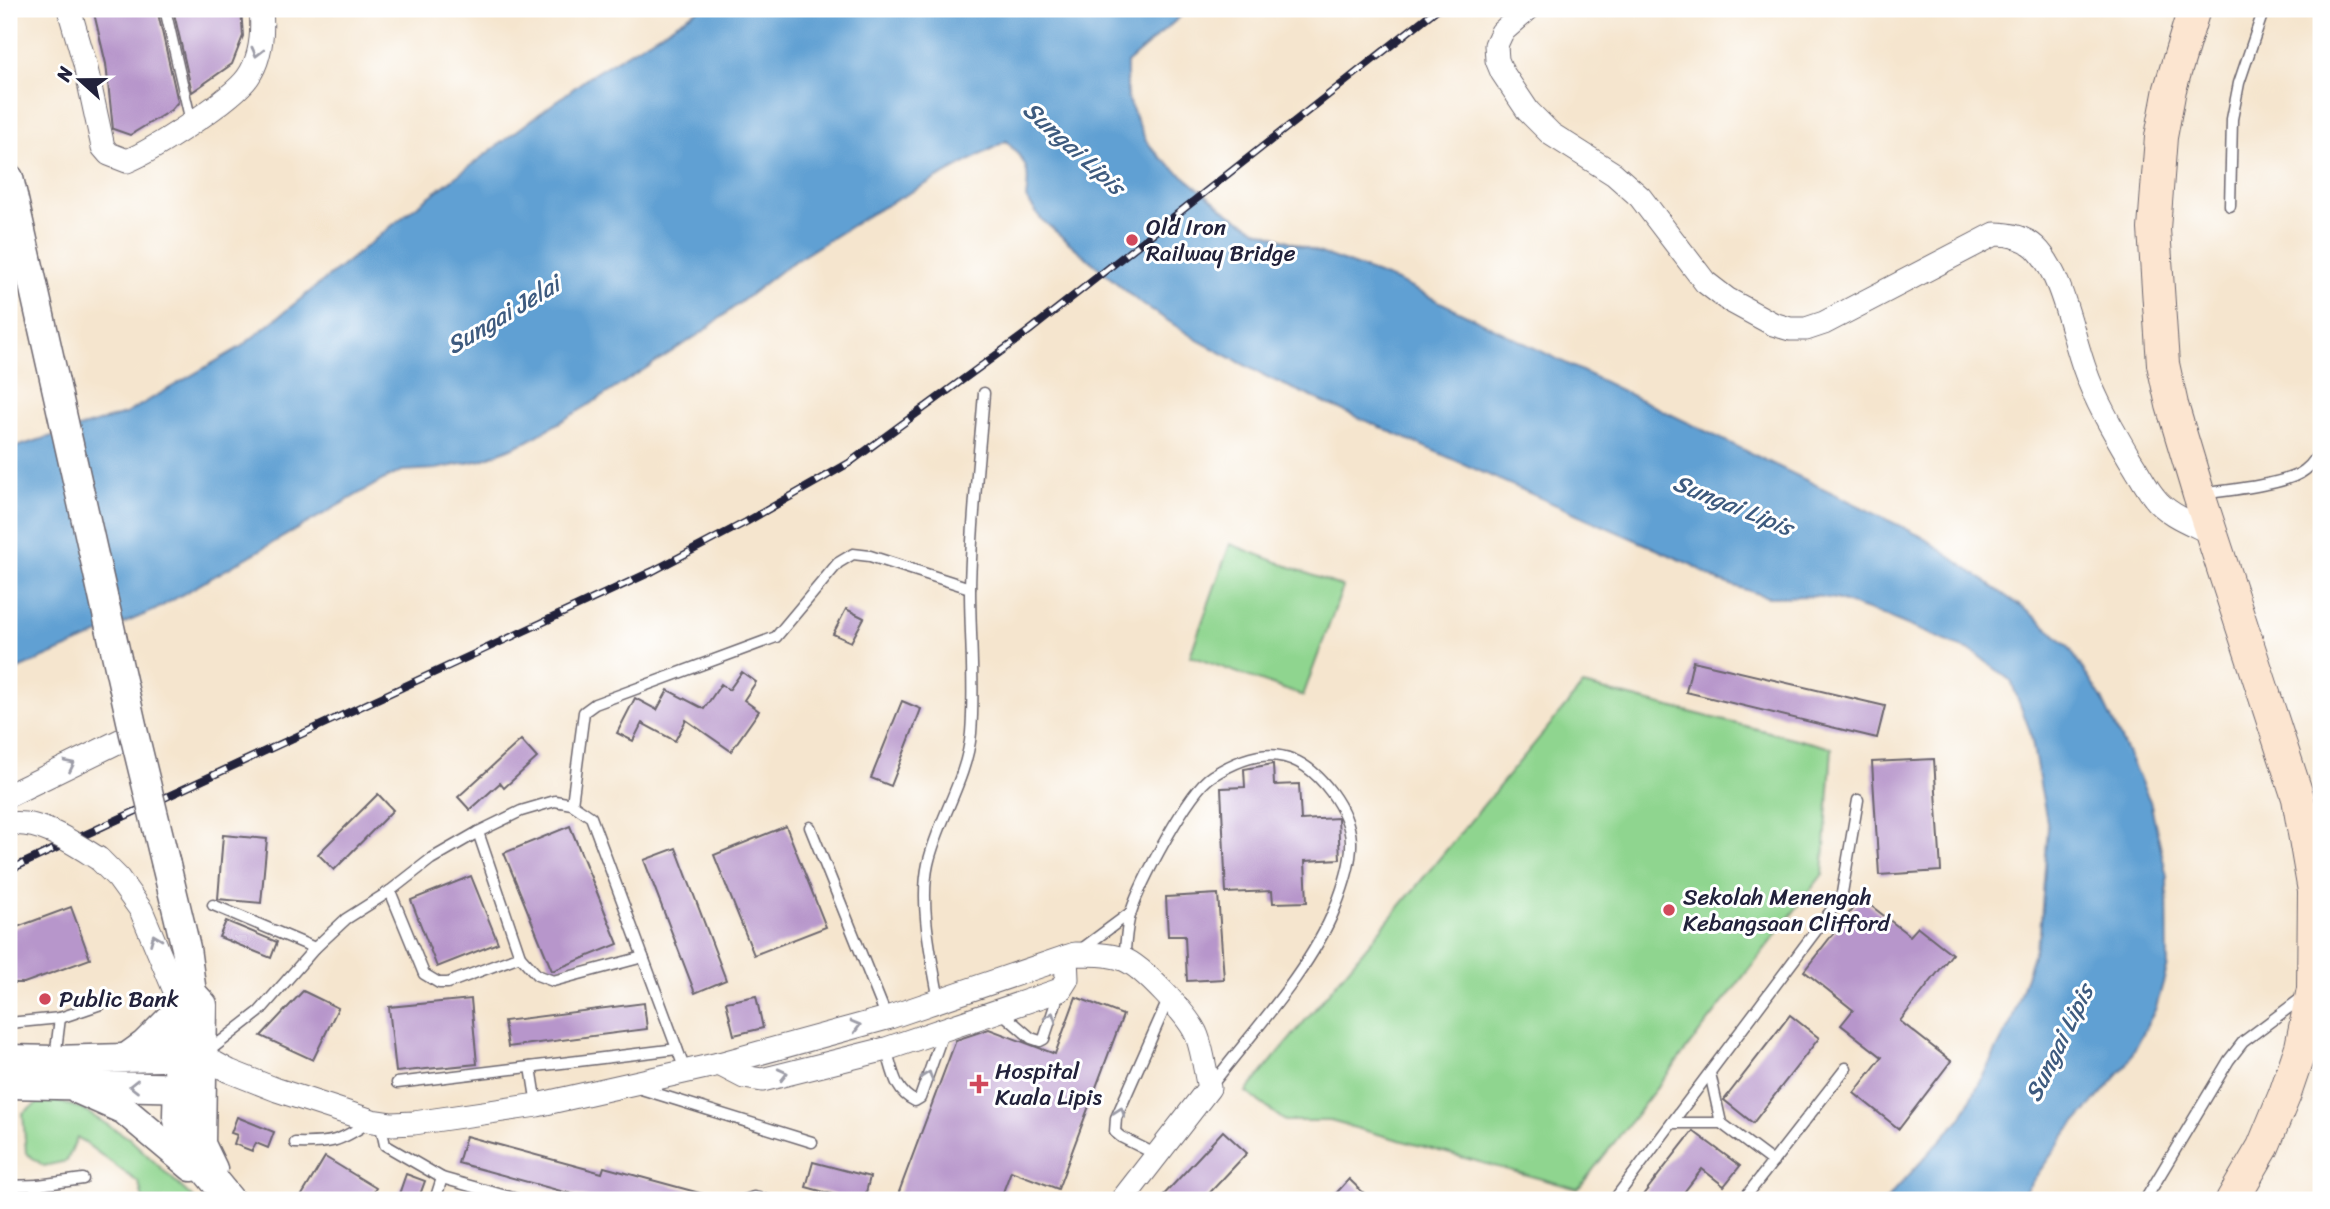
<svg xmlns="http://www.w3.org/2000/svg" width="2330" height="1209" viewBox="0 0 2330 1209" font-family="Sriracha,sans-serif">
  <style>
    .green { fill: #8fd58f; stroke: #587c65; stroke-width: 2 }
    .water { fill: #60a0d3; stroke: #416187; stroke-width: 2 }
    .building { fill: #b796cb }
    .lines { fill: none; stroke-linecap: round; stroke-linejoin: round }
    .service-casing { stroke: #6c666e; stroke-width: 13 }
    .minor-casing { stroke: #6c666e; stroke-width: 25 }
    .tertiary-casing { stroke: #6c666e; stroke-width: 31 }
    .secondary-casing { stroke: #6c666e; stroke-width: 34 }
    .service { stroke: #fff; stroke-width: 10 }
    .minor { stroke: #fff; stroke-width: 23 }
    .tertiary { stroke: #fff; stroke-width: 28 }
    .secondary { stroke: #fce5d0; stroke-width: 32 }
    .rail-casing { stroke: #22223b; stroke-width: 8 }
    .rail { stroke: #fff; stroke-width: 5; stroke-dasharray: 16; stroke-linecap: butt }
    .minor-bridge-casing { stroke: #6c666e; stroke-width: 25; stroke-linecap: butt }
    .tertiary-bridge-casing { stroke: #6c666e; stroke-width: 31; stroke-linecap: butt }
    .minor-bridge { stroke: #fff; stroke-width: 23 }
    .tertiary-bridge { stroke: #fff; stroke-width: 28 }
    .oneway { stroke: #9c9ca7 }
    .poi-dot { fill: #d1495b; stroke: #fff; stroke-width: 2.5 }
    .labels { text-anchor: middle; stroke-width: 6; stroke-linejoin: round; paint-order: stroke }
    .poi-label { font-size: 23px; fill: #22223b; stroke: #fff; text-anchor: start }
    .water-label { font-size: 24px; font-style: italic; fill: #3e5b7f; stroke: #fff }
  </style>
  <rect width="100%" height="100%" fill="#fff"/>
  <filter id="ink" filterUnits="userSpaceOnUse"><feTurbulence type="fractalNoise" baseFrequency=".0143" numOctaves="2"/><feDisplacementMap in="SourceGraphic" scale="14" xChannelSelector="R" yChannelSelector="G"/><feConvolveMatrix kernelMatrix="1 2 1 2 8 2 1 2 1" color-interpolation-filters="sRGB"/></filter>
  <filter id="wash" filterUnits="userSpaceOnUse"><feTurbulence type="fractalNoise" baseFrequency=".00686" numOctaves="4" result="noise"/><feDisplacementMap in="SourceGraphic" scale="28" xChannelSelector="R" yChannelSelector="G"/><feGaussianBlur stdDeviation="1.57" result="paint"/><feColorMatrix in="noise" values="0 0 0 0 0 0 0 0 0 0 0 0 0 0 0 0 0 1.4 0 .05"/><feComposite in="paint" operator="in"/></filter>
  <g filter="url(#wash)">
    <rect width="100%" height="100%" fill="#f5e5ce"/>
    <g class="green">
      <polygon points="1230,544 1343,587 1303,696 1190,656"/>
      <polygon points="1583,685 1832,748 1823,874 1578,1189 1330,1121 1285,1121 1246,1092"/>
      <polygon points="45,1098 80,1108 129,1138 195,1200 143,1200 139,1183 77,1137 67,1161 44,1166 26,1153 23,1113"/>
    </g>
    <path class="water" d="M700 9H1189L1127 63V97L1146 141 1160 157 1230 214 1258 230 1397 281 1921 536 2034 616 2068 646 2102 699 2150 801 2167 876 2168 965 2156 1008 2126 1066 2069 1130 2019 1200H1886L1961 1118 2011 1022 2040 933 2048 827 2030 731 2011 681 1975 653 1888 617 1836 599 1814 596 1768 597 1719 581 1690 564 1271 379 1199 341 1139 302 1041 219 1026 198C1031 168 1026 162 1006 141L872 213 787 266 701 333 592 403 528 441 482 460 436 469 402 471 383 480 155 610 9 673V449L125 414 242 346 414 208 590 76Z"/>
    <g id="blocks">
      <g class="building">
        <polygon points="93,9 157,9 178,102 171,110 130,135 113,129 106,64"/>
        <polygon points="173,9 241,9 243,36 232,64 192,92"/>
        <polygon points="846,609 864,618 851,642 833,634"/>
        <polygon points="1693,661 1885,706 1877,738 1686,692"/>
        <polygon points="742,672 756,682 744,700 759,711 731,751 686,720 675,741 642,723 633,741 617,733 635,698 657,710 668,690 704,709 721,684 729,690"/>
        <polygon points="902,701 921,709 891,786 871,778"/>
        <polygon points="521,740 537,758 504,788 500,783 470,810 458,797"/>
        <polygon points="1934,759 1941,871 1879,875 1872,762"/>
        <polygon points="1273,764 1274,785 1299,784 1301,820 1338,818 1340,859 1305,861 1307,902 1273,903 1272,891 1226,893 1221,788 1245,787 1244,769"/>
        <polygon points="378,794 393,810 334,870 318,854"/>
        <polygon points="570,826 618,944 552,971 504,853"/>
        <polygon points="786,826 826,927 754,955 714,855"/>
        <polygon points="223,835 267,839 261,903 218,899"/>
        <polygon points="676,848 726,980 695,993 644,860"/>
        <polygon points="471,876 498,943 437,967 411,900"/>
        <polygon points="1218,894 1224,979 1187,981 1185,936 1168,936 1166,897"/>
        <polygon points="1861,898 1910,936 1918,927 1952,954 1900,1021 1951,1061 1899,1129 1854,1093 1882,1057 1841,1025 1853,1010 1804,971"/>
        <polygon points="71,907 90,959 24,983 9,983 9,930"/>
        <polygon points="226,921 277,942 271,958 219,937"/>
        <polygon points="303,991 338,1008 313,1060 261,1036"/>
        <polygon points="756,996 763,1028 734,1035 726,1002"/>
        <polygon points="1076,997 1123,1015 1058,1189 1011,1171 1000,1200 896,1200 956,1040 989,1029 1055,1054"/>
        <polygon points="471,999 477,1064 396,1072 389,1007"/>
        <polygon points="644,1003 647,1029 508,1047 504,1021"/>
        <polygon points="1790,1015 1819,1038 1753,1123 1724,1100"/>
        <polygon points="237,1117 274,1132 268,1148 256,1143 252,1151 234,1144 237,1135 231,1133"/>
        <polygon points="1223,1131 1247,1153 1203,1200 1159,1200"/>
        <polygon points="1693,1131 1740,1166 1724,1186 1702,1169 1678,1200 1639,1200"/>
        <polygon points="466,1136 602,1173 604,1167 707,1195 706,1200 594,1200 458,1163"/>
        <polygon points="325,1157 376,1188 368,1200 299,1200"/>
        <polygon points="813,1162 870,1177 864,1200 854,1200 806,1187"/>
        <polygon points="406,1174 425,1181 418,1200 397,1200"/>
        <polygon points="1349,1179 1371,1200 1330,1200"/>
      </g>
    </g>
  </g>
  <g filter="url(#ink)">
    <use href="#blocks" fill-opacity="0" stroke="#6c666e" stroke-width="2"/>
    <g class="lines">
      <defs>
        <g id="service">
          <polyline points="165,9 191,122"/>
          <polyline points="2230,206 2232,119 2239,83 2264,9"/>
          <path d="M2202 494C2227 490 2287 485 2305 470 2313 464 2318 455 2321 447"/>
          <polyline points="572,804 584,712 595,704 776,637 838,563 853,554 870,556 970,588"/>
          <polyline points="810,827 887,1018"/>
          <polyline points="478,832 520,956 537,975 553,981 643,957"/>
          <polyline points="390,891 424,974 439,983 448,983 520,956"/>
          <polyline points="213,905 315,948"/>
          <polyline points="1079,951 1130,913"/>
          <path d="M1124 959C1126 944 1126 926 1131 912 1140 884 1188 791 1212 776 1259 746 1297 746 1331 792 1342 807 1350 822 1351 841 1352 862 1343 888 1335 908 1310 971 1253 1031 1211 1086"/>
          <path d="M939 1001C932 960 919 905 928 864 938 820 967 779 971 733 975 685 970 637 970 589 971 524 979 458 984 393"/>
          <polyline points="1001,1012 1031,1038 1040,1041 1044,1039 1060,990"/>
          <polyline points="9,1023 60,1018"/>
          <path d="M886 1049C893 1070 894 1091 915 1101L920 1098 944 1030"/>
          <polyline points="205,1054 259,1012 315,948 346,919 390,891 431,859 478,832 521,811 555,801 572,804 591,817 685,1070"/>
          <polyline points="55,1058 60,1018 101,1004"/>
          <polyline points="531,1067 537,1105"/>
          <polyline points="1710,1073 1721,1123"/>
          <polyline points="397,1083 677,1049"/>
          <polyline points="638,1088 812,1142"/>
          <polyline points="380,1122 385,1145 442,1178 520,1200"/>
          <polyline points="1672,1123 1721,1123 1773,1162"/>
          <path d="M295 1143C331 1144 339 1142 369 1122"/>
          <polyline points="1157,1155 1121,1137 1115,1132 1116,1118 1169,998"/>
          <polyline points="38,1185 83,1179"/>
          <polyline points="9,1186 38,1185 38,1200"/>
          <polyline points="435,1200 442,1178"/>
          <polyline points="745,1200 754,1197 769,1200"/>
          <polyline points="1614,1200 1833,908 1842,893 1858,800"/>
          <polyline points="1743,1200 1846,1068"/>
          <polyline points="2145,1200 2229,1060 2243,1042 2303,997"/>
        </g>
        <g id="minor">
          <path d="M69 9 85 64 103 147 109 154 127 161C152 151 233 99 248 77 261 58 263 31 261 9"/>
          <path d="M1528 9 1502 32 1496 45 1497 60 1502 72 1528 111 1551 134 1614 174 1640 197 1705 282 1727 299 1773 324 1790 329H1806L1824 323 1995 234C2009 234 2023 236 2035 247 2062 272 2072 335 2085 370 2096 402 2114 432 2131 461 2139 473 2145 486 2154 497 2167 515 2194 524 2213 534"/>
          <polyline points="9,795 134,734"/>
          <polyline points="99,859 118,878 141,910 180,1003"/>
          <path d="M202 1056 229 1071 277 1090 372 1121 392 1124 414 1123 537 1105 719 1064 887 1018 1075 954C1091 954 1108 954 1123 959 1142 966 1190 1017 1197 1036 1203 1052 1205 1071 1209 1088L1122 1200"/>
          <polyline points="719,1064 744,1077 762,1080 886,1049 1060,990 1067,979 1066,957"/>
        </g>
        <g id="tertiary">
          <polyline points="9,178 30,271"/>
          <polyline points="166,865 186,948 192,993"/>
          <polyline points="192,993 180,1003 177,1116 184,1144 230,1200"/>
          <polyline points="192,993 203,1005 201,1144 213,1169"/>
          <polyline points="127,1057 145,1044 180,1009"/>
          <polyline points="9,1059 54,1060 195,1056"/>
          <polyline points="9,1084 196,1088"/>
          <polyline points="79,1090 124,1110 192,1167"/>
        </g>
        <polyline id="secondary" points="2194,9 2170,89 2161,137 2154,229 2163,364 2172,405 2199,495 2298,798 2314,891 2313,989 2301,1047 2285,1094 2263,1147 2232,1200"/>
      </defs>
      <use href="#service" class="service-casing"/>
      <use href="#minor" class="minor-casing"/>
      <use href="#tertiary" class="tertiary-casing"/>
      <use href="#secondary" class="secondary-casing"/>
      <use href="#service" class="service"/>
      <use href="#minor" class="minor"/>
      <use href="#tertiary" class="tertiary"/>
      <use href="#secondary" class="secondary"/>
      <defs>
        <polyline id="rail" points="9,870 653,571 746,522 849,463 1029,331 1437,9"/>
      </defs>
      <use href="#rail" class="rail-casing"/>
      <use href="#rail" class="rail"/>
      <defs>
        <path id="minor-bridge" d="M9 824C41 820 73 843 99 859"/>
        <polyline id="tertiary-bridge" points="30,271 134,734 166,865"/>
      </defs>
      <use href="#minor-bridge" class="minor-bridge-casing"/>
      <use href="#tertiary-bridge" class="tertiary-bridge-casing"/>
      <use href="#minor-bridge" class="minor-bridge"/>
      <use href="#tertiary-bridge" class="tertiary-bridge"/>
    </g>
    <defs><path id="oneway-chevron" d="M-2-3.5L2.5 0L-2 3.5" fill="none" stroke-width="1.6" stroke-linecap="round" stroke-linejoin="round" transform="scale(1.75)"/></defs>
    <g class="oneway">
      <use href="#oneway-chevron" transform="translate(257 52) rotate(104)"/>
      <use href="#oneway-chevron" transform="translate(70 765) rotate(-26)"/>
      <use href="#oneway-chevron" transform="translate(155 939) rotate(-112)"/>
      <use href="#oneway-chevron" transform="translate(1051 1017) rotate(-72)"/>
      <use href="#oneway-chevron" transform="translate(856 1026) rotate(-15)"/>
      <use href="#oneway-chevron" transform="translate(783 1074) rotate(-14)"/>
      <use href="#oneway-chevron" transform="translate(928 1076) rotate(-70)"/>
      <use href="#oneway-chevron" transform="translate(134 1086) rotate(-180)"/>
      <use href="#oneway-chevron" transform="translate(1120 1112) rotate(-71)"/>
    </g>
  </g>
  <g class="poi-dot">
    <circle cx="1132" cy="240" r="7"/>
    <circle cx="1669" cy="910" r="7"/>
    <circle cx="45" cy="999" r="7"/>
    <path d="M975.5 1073.5h7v7h7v7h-7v7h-7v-7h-7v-7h7z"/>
  </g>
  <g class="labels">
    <g class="poi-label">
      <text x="1146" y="235">Old Iron<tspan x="1146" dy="26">Railway Bridge</tspan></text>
      <text x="1683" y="905">Sekolah Menengah<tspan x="1683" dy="26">Kebangsaan Clifford</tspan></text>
      <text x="59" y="1007">Public Bank</text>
      <text x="995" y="1079">Hospital<tspan x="995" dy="26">Kuala Lipis</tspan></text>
    </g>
    <g class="water-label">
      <text transform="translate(1074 148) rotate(42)" y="8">Sungai Lipis</text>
      <text transform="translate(503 315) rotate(-31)" y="8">Sungai Jelai</text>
      <text transform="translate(1733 505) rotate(22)" y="8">Sungai Lipis</text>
      <text transform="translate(2059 1043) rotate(-64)" y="8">Sungai Lipis</text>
    </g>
  </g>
  <rect width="2330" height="1209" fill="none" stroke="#fff" stroke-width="35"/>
  <g transform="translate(80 80) rotate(291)" stroke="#ffffff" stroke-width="5" paint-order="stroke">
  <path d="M0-5L12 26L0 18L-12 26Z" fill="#22223b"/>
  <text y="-10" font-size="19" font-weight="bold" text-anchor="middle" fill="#22223b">N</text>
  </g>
</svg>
